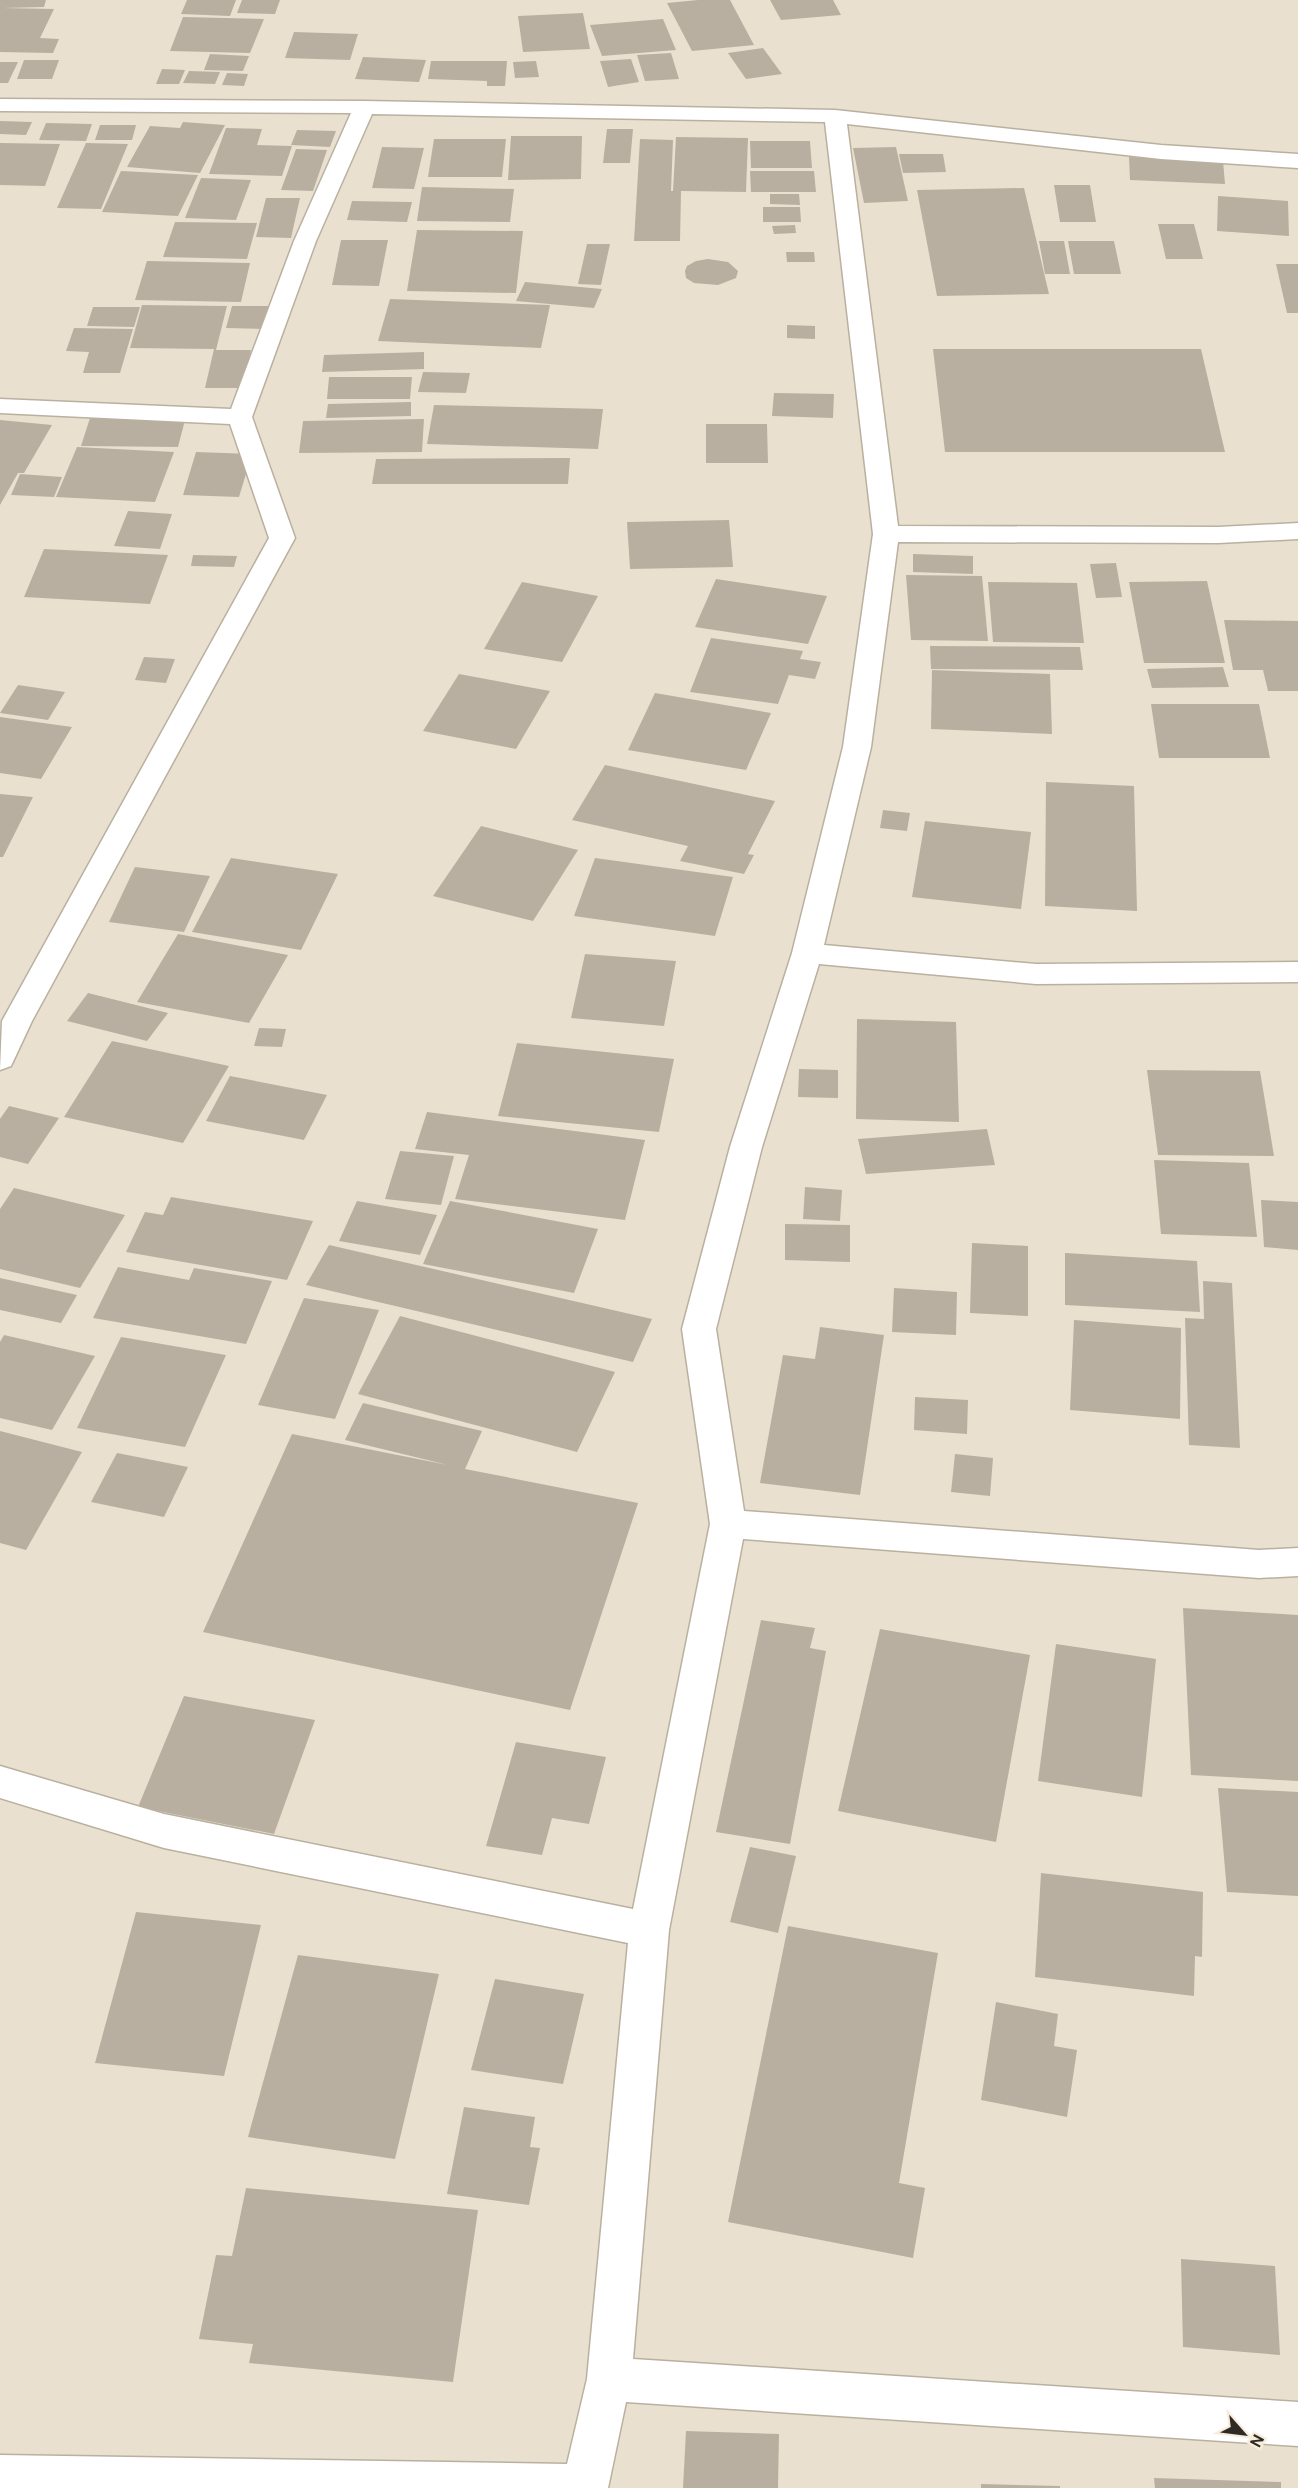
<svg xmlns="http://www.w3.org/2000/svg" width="1298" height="2488" viewBox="0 0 1298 2488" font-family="'DM Sans',sans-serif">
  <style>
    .building { fill: #b9afa0 }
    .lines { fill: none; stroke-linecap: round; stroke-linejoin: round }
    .minor-casing { stroke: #bab0a0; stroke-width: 3 }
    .minor { fill: #fff; fill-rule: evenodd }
  </style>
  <rect width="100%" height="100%" fill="#eae0cf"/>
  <g class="building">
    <polygon points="0,0 46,0 44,7 3,8 54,9 40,38 59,39 53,53 0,52"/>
    <polygon points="187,0 236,0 230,16 181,14"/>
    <polygon points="242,0 280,0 275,14 237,13"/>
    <polygon points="698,0 730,0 754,45 692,51 667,3"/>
    <polygon points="770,0 833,0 841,15 781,20"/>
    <polygon points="583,13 590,49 523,52 518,16"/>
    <polygon points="183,17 264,19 250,53 170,51"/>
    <polygon points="663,19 676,50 602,56 590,25"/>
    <polygon points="294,32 358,34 350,60 285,58"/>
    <polygon points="763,48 782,74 746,79 728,53"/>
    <polygon points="671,53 679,79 645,81 637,55"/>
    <polygon points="210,54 249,56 243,71 204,70"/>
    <polygon points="363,57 426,60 419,82 355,79"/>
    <polygon points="631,59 639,82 608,87 600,61"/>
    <polygon points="24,60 59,60 52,79 17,79"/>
    <polygon points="431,61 507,61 505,86 487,86 487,81 428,79"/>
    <polygon points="536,61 539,77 515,78 513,62"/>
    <polygon points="0,62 18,62 8,83 0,83"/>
    <polygon points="162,69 185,70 179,84 156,84"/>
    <polygon points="189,71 220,72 215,84 183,83"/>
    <polygon points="227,73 248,74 244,86 222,85"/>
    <polygon points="0,121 32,122 26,135 0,134"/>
    <polygon points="183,122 225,125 200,173 127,167 150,126 180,128"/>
    <polygon points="46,123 92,124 86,141 39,140"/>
    <polygon points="100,125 136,125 132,140 95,140"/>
    <polygon points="226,128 262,129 257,145 292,146 282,176 209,174"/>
    <polygon points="607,129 633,129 630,163 603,163"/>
    <polygon points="297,130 336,131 330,147 291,145"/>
    <polygon points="511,136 582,136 581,179 508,180"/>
    <polygon points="676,137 748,138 746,192 681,191 680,241 634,241 640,139 673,140 671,191 673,191"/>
    <polygon points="434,139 506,139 502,177 428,177"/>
    <polygon points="750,141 810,141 812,168 751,168"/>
    <polygon points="0,143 60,144 45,186 0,185"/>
    <polygon points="86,143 128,144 101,209 57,208"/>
    <polygon points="382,147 424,148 414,189 372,188"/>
    <polygon points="896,147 908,201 864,203 853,148"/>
    <polygon points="296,149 327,150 313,191 281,190"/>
    <polygon points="899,154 943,154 946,172 903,173"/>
    <polygon points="1129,157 1223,161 1225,184 1130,180"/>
    <polygon points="121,171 198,175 178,216 102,212"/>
    <polygon points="750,171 814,171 816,192 751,192"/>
    <polygon points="201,178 251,180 236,220 185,218"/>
    <polygon points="1054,185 1090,185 1096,222 1060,222"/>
    <polygon points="422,187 514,189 510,222 417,221"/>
    <polygon points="1024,188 1049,294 937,296 917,190"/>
    <polygon points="770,194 799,194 800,205 770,204"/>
    <polygon points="1218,196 1288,201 1289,236 1217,231"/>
    <polygon points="266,198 300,198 291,238 256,237"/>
    <polygon points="352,201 412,202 407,222 347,220"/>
    <polygon points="763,207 800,207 801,222 763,222"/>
    <polygon points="175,222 257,223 247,259 163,257"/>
    <polygon points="1158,224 1194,224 1203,259 1166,259"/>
    <polygon points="795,225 796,233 774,234 772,226"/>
    <polygon points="417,230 523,231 516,293 407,291"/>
    <polygon points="341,240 388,240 379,286 332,285"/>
    <polygon points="1039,241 1064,241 1070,274 1045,274"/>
    <polygon points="1068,241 1114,241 1121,274 1074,274"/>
    <polygon points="587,244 610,244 601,285 578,284"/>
    <polygon points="786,252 814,252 815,262 787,262"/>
    <polygon points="708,259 728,262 738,271 736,278 718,285 694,283 686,278 685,271 687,266 696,261"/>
    <polygon points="147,261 250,263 241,302 135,300"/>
    <polygon points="1276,264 1298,264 1298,313 1287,313"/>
    <polygon points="525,282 602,289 594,308 516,301"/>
    <polygon points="390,299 550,305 541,348 378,341"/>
    <polygon points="142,305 227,306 216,350 251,350 243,388 205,388 214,349 130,348"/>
    <polygon points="232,306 269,306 263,329 226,328"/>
    <polygon points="93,307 140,307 134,327 87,326"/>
    <polygon points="787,325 815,326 815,339 787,338"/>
    <polygon points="74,328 133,329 120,373 83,373 89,352 66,351"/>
    <polygon points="933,349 1201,349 1225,452 945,452"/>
    <polygon points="424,352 424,369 322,372 324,355"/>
    <polygon points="423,372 470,373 466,393 418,392"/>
    <polygon points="329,377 412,377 410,399 327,399"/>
    <polygon points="774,393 834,394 833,418 772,416"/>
    <polygon points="411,402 411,416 326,418 328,404"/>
    <polygon points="434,405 603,409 598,449 427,444"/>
    <polygon points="90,418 185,420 178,447 81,446"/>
    <polygon points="424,419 422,452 299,453 303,421"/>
    <polygon points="0,420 52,425 24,473 18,473 0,505"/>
    <polygon points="706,424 767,424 768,463 706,463"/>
    <polygon points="77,447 174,452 155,502 56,497"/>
    <polygon points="196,452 252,454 239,497 183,495"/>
    <polygon points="570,458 568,484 372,484 376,459"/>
    <polygon points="20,474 62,477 54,497 11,495"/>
    <polygon points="128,511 172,514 160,549 114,546"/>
    <polygon points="729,520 733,567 630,569 627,522"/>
    <polygon points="44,549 168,555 150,604 24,597"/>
    <polygon points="913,554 973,556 973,574 913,572"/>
    <polygon points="193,555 237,556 234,567 191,566"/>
    <polygon points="1116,563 1122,597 1096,598 1090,564"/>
    <polygon points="906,575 982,576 988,641 911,640"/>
    <polygon points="716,579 827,596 808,644 695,627"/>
    <polygon points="1207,581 1225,663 1144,663 1129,582"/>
    <polygon points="522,582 598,596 562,662 484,649"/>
    <polygon points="988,582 1077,583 1084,643 993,642"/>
    <polygon points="1224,620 1298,621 1298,691 1268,691 1263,670 1233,670"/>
    <polygon points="711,638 803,651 800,659 821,662 815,679 789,675 778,704 690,692"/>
    <polygon points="930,646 1080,647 1083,670 931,669"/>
    <polygon points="144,657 175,659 166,683 135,680"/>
    <polygon points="1223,667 1229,687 1152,688 1147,669"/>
    <polygon points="932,670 1050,674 1052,734 931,729"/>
    <polygon points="459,674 550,691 516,749 423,731"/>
    <polygon points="18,685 65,692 48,720 0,713"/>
    <polygon points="655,693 771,713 746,770 628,750"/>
    <polygon points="1151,704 1259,704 1270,758 1159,758"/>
    <polygon points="0,717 72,727 41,779 0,773"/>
    <polygon points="605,765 775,801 748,854 754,855 744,874 680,861 688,846 572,820"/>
    <polygon points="1046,782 1134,786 1137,911 1045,906"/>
    <polygon points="0,794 33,797 3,857 0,857"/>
    <polygon points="883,810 910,813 907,831 880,828"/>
    <polygon points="925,821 1031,832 1021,909 912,897"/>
    <polygon points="481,826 578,850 533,921 433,896"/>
    <polygon points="231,858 338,874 301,950 192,932"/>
    <polygon points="595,858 733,877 715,936 574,916"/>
    <polygon points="135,867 210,876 184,932 109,922"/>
    <polygon points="178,934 288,955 249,1023 137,1002"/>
    <polygon points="585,954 676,961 664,1026 571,1018"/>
    <polygon points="88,993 168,1013 147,1041 67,1021"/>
    <polygon points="857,1019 956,1022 959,1122 856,1119"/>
    <polygon points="259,1028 286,1029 282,1047 254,1046"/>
    <polygon points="112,1041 229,1066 183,1143 64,1117"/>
    <polygon points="517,1043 674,1059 659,1132 498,1116"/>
    <polygon points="799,1069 838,1070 838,1098 798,1097"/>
    <polygon points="1147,1070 1260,1071 1274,1156 1158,1155"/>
    <polygon points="230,1076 327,1095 304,1140 206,1121"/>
    <polygon points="9,1106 59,1118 28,1164 0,1157 0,1119"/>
    <polygon points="427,1112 645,1140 625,1220 455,1199 469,1155 415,1149"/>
    <polygon points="987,1129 995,1165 866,1174 858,1139"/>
    <polygon points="400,1151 454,1156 441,1205 385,1199"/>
    <polygon points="1154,1160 1249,1163 1257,1237 1161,1234"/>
    <polygon points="805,1187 842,1190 840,1221 803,1219"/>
    <polygon points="14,1188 125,1215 80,1288 0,1269 0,1209"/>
    <polygon points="171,1197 313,1221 287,1280 126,1252 145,1212 163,1215"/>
    <polygon points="1261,1200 1298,1202 1298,1250 1264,1247"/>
    <polygon points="357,1201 437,1215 420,1255 339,1241"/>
    <polygon points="450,1201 598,1229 574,1293 423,1264"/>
    <polygon points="785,1224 850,1225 850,1262 785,1260"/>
    <polygon points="972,1243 1028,1246 1028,1316 970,1313"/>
    <polygon points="329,1245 652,1319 633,1362 306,1285"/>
    <polygon points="1065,1253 1197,1261 1200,1312 1065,1305"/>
    <polygon points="118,1267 189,1280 194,1268 272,1281 246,1344 93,1318"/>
    <polygon points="0,1278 77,1295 61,1323 0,1310"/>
    <polygon points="1203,1281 1232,1283 1240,1448 1189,1445 1185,1318 1204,1319"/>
    <polygon points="894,1288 957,1292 956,1335 892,1332"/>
    <polygon points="304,1298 379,1310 335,1419 258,1405"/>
    <polygon points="400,1316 615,1372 577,1452 358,1394"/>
    <polygon points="1074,1320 1181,1328 1180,1419 1070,1410"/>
    <polygon points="820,1327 884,1335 860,1495 760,1483 783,1355 815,1359"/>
    <polygon points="4,1335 95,1356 52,1430 0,1418 0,1342"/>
    <polygon points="121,1337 226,1355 185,1447 77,1428"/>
    <polygon points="915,1397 968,1400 967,1434 914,1430"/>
    <polygon points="363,1403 482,1431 465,1469 638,1503 570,1710 203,1632 292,1434 448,1465 345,1440"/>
    <polygon points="0,1431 82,1452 26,1550 0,1543"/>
    <polygon points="117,1453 188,1467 164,1517 91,1502"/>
    <polygon points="955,1454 993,1458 990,1496 951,1492"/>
    <polygon points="1183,1608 1298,1615 1298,1781 1191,1775"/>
    <polygon points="761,1620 815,1628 810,1648 826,1651 790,1844 716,1832"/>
    <polygon points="880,1629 1030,1655 996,1842 838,1811"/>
    <polygon points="1056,1644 1156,1659 1142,1797 1038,1781"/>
    <polygon points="184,1696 315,1720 274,1834 138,1807"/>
    <polygon points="516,1742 606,1757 589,1824 552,1818 542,1855 486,1846"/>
    <polygon points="1218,1788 1298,1792 1298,1896 1227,1892"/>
    <polygon points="750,1847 796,1856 778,1933 730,1922"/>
    <polygon points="1041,1873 1203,1892 1202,1957 1195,1956 1194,1996 1035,1977"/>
    <polygon points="136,1912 261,1925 224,2076 95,2063"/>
    <polygon points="788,1926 938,1953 899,2183 925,2188 913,2258 728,2222"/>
    <polygon points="298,1955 439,1974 395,2159 248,2137"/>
    <polygon points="495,1979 584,1994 563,2084 471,2070"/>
    <polygon points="996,2002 1058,2014 1054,2046 1077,2050 1067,2117 981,2100"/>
    <polygon points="464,2107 535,2117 530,2147 540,2148 529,2205 447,2194"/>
    <polygon points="246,2188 478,2210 453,2382 249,2363 253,2344 199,2339 216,2255 232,2256"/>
    <polygon points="1181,2259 1275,2266 1280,2355 1183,2347"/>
    <polygon points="686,2431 779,2434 778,2488 683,2488"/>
    <polygon points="1154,2478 1281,2482 1281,2488 1155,2488"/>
    <polygon points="981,2484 1060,2486 1060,2488 981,2488"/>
  </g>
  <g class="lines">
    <defs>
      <polygon id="minor" points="0,99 364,101 835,110 1161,145 1298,154 1298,168 1161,159 847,124 898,526 1218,527 1298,523 1298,539 1218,543 898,542 871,747 824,945 1036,964 1298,962 1298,982 1036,984 819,964 762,1147 716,1329 744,1511 1259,1550 1298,1548 1298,1576 1259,1578 743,1539 669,1930 633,2359 1298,2402 1298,2446 626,2402 608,2488 0,2488 0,2455 567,2464 587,2379 628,1943 164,1848 0,1798 0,1766 164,1814 633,1909 710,1524 682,1329 730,1147 792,953 843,747 873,534 825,122 372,114 316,241 252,417 295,538 32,1021 11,1066 0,1070 2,1021 269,538 230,424 0,413 0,399 231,409 294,241 351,113 0,111"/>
    </defs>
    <use href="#minor" class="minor-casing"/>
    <use href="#minor" class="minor"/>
  </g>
  <g transform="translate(1244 2434) rotate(118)" stroke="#f8eddc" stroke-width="4.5" paint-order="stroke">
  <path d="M0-4.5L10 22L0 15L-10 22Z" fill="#2e2a24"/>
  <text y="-9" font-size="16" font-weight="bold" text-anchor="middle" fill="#2e2a24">N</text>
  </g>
</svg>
